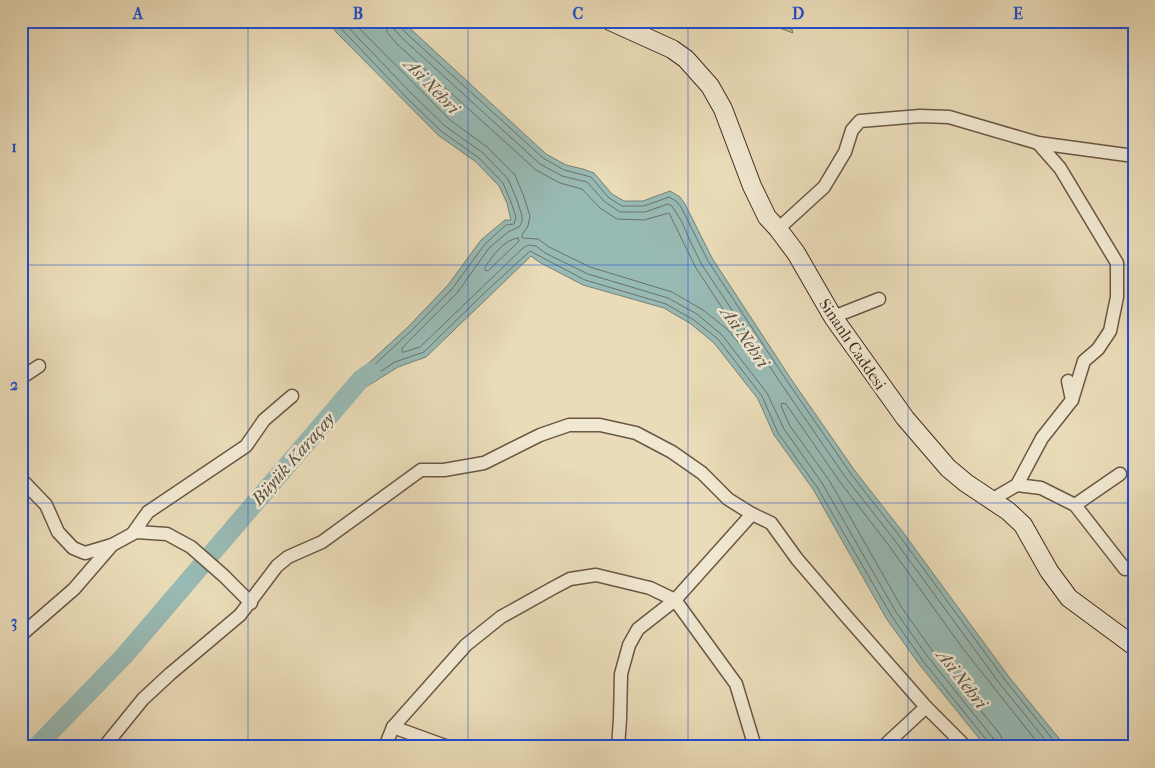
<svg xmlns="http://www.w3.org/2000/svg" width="1155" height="768" viewBox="0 0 1155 768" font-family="'IM FELL French Canon',serif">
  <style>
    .green { fill: #b5c090; stroke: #7a7658 }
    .water { fill: #98bab4; stroke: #758179 }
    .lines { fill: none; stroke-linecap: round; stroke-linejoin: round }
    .shore { stroke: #6c726a; stroke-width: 1 }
    .river { stroke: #98bab4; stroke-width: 19 }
    .minor-casing { stroke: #6a5746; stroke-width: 15 }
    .secondary-casing { stroke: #402b20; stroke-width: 20 }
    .minor { stroke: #f1e8d1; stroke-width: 12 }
    .secondary { stroke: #f1e8d1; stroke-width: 18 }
    .grid { fill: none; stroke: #1d4ed8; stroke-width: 1; stroke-opacity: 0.55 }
    .labels { text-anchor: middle; stroke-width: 5; stroke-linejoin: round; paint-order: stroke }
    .street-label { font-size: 16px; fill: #402b20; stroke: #f1e8d1 }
    .water-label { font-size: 18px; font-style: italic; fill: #564f45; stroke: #f1e8d1 }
    .neatline { fill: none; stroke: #1d4ed8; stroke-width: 2 }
    .grid-label { font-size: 16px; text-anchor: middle; font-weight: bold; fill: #1d4ed8 }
  </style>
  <rect width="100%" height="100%" fill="#eadcb8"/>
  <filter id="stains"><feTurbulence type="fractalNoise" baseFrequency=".004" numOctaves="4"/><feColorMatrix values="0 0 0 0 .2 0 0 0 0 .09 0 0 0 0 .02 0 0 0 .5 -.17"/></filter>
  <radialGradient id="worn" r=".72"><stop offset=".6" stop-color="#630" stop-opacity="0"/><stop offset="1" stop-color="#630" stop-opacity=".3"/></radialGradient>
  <polygon class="green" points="761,21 789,21 793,33"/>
  <polygon class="water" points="328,21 402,21 546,154 566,165 583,169 594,173 612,194 624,201 643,201 670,191 680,197 685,204 712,258 791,379 855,471 902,531 1009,677 1066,747 986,747 919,664 886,618 813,489 774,435 758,399 714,343 691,324 664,308 583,285 539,262 531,256 426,357 398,367 361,390 354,388 348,382 408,327 448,285 481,240 505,220 511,220 507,203 499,186 476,162 438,135 336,32"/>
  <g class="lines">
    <g class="shore">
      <polyline points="334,21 407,98 441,131 479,158 503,183 511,202 516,217 514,224 506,225 485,244 452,289 412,330 358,380 358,384 361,384 395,362 424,352 480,297 530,251 585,280 666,304 694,320 718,339 762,396 778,433 817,487 891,615 923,661 988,742 989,747"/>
      <polyline points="342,21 412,94 445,126 483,153 508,179 517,200 522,216 522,222 519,227 508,232 489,248 457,293 402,348 402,352 404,352 420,347 523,248 528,245 536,246 545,253 588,274 668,298 697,314 722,335 767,393 784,429 822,483 896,612 928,657 993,738 996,747"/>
      <polyline points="352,21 450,120 487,147 515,175 524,197 530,216 528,226 522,235 522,238 538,239 549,247 590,267 672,292 703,310 727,329 742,347 745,346 745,343 696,268 669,213 644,220 617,219 600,208 582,189 560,183 536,170 397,44 387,32 385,21"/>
      <polyline points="392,21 394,29 402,38 540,164 562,176 587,182 605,202 620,212 645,212 668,204 672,206 682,222 690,241 702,265 782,385 846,478 893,538 1000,684 1051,747"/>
      <polyline points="398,21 400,26 407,34 543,158 564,170 591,177 609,198 622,206 644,206 669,197 676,201 681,207 708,261 787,381 851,474 898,534 1005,680 1059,747"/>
      <path d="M518 238 519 241 488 271 485 270V267C493 256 503 240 518 238Z"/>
      <polyline points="1003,747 1003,740 999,733 934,653 902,608 829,480 790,426 781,406 782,403 786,404 840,482 887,543 961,646 1041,747"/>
    </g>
    <polyline class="river" points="36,747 124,656 361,379 371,372"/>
    <defs>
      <g id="minor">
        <polyline points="1038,143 1060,168 1117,263 1117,297 1110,331 1098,349 1084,361 1072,400"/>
        <polyline points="778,229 824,187 845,152 852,130 860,121 920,116 949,117 1038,143 1134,156"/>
        <polyline points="833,317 879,299"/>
        <polyline points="21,378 39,366"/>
        <polyline points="21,479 46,505 58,532 73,548 85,553 112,545 136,532 167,534 191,547 224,576 251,603"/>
        <polyline points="1017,485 1041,488 1075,505 1125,569"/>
        <polyline points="993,499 1017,485 1042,438 1072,400 1068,381"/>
        <polyline points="1075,505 1120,474"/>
        <polyline points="133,533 148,512 246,446 264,420 292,396"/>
        <polyline points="21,635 74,589 112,545"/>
        <polyline points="393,727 448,747"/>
        <polyline points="104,747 143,699 170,674 240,615 277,566 288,557 322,542 421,470 444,470 484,463 540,435 569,425 600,425 636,433 672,452 702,473 728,499 752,514 771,523 797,559 846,616 926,707 966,747"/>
        <polyline points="385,747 393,727 466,645 501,617 553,588 570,579 596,575 650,588 675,600 736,684 755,747"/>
        <polyline points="618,747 620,719 621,674 629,645 638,629 675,600 752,514"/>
        <polyline points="883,747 926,707"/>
      </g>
      <polyline id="secondary" points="610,21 672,49 686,59 710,86 723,109 752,186 767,217 778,229 796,253 833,317 905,418 948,468 966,483 1008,511 1023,525 1049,571 1069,598 1134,646"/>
    </defs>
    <use href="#minor" class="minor-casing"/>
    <use href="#secondary" class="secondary-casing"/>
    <use href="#minor" class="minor"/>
    <use href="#secondary" class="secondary"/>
  </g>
  <path class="grid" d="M248 21V747M468 21V747M688 21V747M908 21V747M21 265H1134M21 503H1134"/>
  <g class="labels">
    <g class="street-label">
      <text transform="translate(853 344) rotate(56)" y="6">Sinanlı Caddesi</text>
    </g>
    <g class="water-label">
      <text transform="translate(432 86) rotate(46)" y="6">Asi Nehri</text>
      <text transform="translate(745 337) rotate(55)" y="6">Asi Nehri</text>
      <text transform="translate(293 459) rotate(-49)" y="6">Büyük Karaçay</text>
      <text transform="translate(962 679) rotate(52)" y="6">Asi Nehri</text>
    </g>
  </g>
  <rect width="1155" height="768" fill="none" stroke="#eadcb8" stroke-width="55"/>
  <rect x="28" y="28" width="1100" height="712" class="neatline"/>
  <g class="grid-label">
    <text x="138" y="19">A</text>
    <text x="358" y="19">B</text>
    <text x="578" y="19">C</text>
    <text x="798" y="19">D</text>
    <text x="1018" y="19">E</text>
    <text x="14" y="152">1</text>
    <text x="14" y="390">2</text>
    <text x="14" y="627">3</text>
  </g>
  <rect width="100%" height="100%" filter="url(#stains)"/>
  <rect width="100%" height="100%" fill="url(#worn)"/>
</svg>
